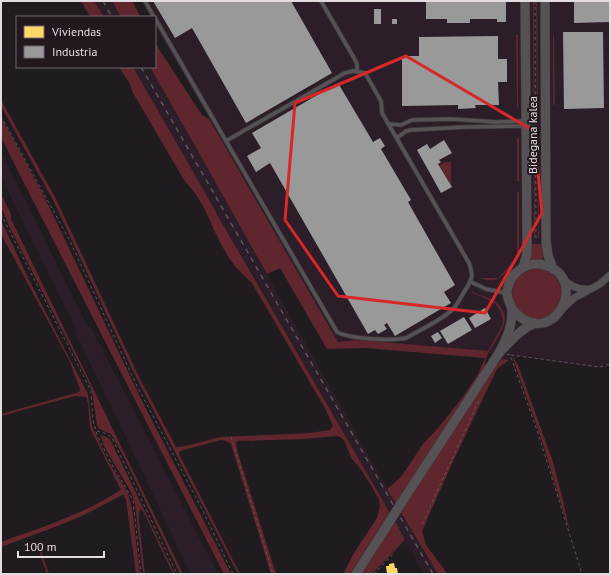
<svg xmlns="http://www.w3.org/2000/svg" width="611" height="575" viewBox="0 0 611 575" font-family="'PT Sans',sans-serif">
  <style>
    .built { fill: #2c1e29 }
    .green { fill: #5f272d }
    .forest { fill: #65272f }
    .homes { fill: #ffd966 }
    .industry { fill: #999 }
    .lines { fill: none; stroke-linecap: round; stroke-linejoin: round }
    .lane-casing { stroke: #3c383b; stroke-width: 5 }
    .street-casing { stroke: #3c383b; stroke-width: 8 }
    .secondary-casing { stroke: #3c383b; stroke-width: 10 }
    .path { stroke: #5b565a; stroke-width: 1; stroke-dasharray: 3 3; stroke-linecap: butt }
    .lane { stroke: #555154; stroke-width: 3.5 }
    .street { stroke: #555154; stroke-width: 7 }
    .secondary { stroke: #555154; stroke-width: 9 }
    .rail { stroke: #5c575a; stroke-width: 1.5; stroke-dasharray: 5 5; stroke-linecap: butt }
    .secondary-bridge-casing { stroke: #3c383b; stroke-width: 10; stroke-linecap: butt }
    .secondary-bridge { stroke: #555154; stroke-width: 9 }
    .marked { fill: none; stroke: #d62828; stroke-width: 3; stroke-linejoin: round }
    .labels { text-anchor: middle; stroke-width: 4; stroke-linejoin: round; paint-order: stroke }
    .street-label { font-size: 12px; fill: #e2dbe0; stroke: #221920 }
  </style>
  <rect width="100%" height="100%" fill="#201b1f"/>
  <g class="built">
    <polygon points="94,1 112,1 121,17 104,17"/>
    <polygon points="141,1 610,1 610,367 597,368 522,357 509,360 502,359 488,352 357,340 338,342 155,26 155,17 150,17"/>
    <polygon points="133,67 150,67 194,144 378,472 438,574 424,574 302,359 255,278 217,215 215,210"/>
    <polygon points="1,151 88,327 90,326 218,574 191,574 76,333 77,332 1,176"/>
  </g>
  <g class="green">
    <polygon points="81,1 94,1 104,17 90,17"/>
    <polygon points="112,1 132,1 141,17 121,17"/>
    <polygon points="533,1 534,1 535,238 534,238"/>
    <polygon points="536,1 537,1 539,238 538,238"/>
    <polygon points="516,35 518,35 518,108 517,108"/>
    <polygon points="553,35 554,35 555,105 553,104"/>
    <path d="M155 43 202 115 209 119 338 342 357 340 488 351 501 328 503 323 501 312 495 303 471 292 472 291C479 296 491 297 497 303 520 325 484 345 485 367 485 370 487 373 487 376L502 359 509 360 497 369 450 468 422 531 426 545 444 569 447 574H438L387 489 401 477 423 444 438 428 462 398 477 376 485 358 365 348 327 349 280 268 267 274 194 144 150 67H155Z"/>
    <path d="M119 67H133L215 210 217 215 211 223C204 206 196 193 184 180L132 91 130 84Z"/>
    <polygon points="1,100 56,199 138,375 176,447 181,447 220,437 310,433 330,430 333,426 326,410 252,283 238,270 246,264 391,515 352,574 350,574 387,514 380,506 379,500 372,487 360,468 352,459 344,440 338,436 304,439 237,441 236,444 237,450 276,574 271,574 231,444 226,441 221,440 180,451 179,454 240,574 238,574 132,369 54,202 2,108"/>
    <polygon points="1,117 44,196 142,401 231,574 224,574 22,179 1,137"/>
    <rect x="517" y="138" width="2" height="43"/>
    <polygon points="446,162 451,162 451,185 439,165"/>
    <path d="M517 192H519V251C518 259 515 262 510 268 500 278 495 284 480 278H498L515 260 517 255Z"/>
    <polygon points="1,194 11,214 11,219 183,574 180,574 124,457 111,434 99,429 97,425 92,391 87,379 10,228 1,207"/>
    <polygon points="1,220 30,282 88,394 92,426 107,459 128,493 132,508 140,574 136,574 126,500 90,428 88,403 86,397 75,396 1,416 1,414 79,392 80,389 69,360 1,234"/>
    <polygon points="531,244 542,244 543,260 536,259 530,261"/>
    <circle cx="537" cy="294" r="25"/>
    <polygon points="513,359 514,359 518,365 553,462 562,496 570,533 542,441"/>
    <polygon points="100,435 104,436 110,439 175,574 173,574 145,515 141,509 139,512 139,521 145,574 143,574 135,504 131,492 105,448"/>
    <polygon points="395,521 405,540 372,574 360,574"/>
    <polygon points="36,542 38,542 49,574 47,574"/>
  </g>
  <g class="forest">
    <path d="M217 215 246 264 238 270C227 257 218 239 211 223Z"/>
    <path d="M122 489 124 494 86 514 60 525 1 547V542C42 527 85 514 122 489Z"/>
    <polygon points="380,506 387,514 350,574 343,574 354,553 377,518"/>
  </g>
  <polygon class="homes" points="394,563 395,568 397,568 398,574 387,574 386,566 389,566 389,564"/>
  <g class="industry">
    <polygon points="153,1 291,1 332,73 246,123 192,28 175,38"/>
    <polygon points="426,1 506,1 506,22 497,22 497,19 470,19 470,23 447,23 447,19 426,19"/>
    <polygon points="574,1 610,1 610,22 574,23"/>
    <rect x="374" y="9" width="7" height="15"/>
    <rect x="392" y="19" width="5" height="5"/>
    <polygon points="563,32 603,32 604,108 564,109"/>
    <polygon points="498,36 498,59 507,59 507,82 498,82 499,105 475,105 476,108 458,109 458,105 402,106 402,56 419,56 419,37"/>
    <polygon points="338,83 373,142 380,138 385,146 381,149 411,200 408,202 455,285 444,292 451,303 395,336 387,323 384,325 387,329 378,334 375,330 368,334 270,163 256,172 247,156 261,148 252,133"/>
    <polygon points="444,140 452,153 439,160 441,162 438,164 452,187 441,193 417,150 427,144 430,149"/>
    <polygon points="485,308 491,319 475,328 469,318"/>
    <polygon points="464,317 472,330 448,344 440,331"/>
    <polygon points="438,332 442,338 435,343 431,336"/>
  </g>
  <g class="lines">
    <defs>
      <g id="lane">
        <polyline points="145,1 154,17"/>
        <polyline points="321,1 354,58 357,64 357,71"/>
        <polyline points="155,18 226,141"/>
        <path d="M353 71 365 73 381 101 382 113 469 263C474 276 472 280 464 292 461 297 458 303 454 308 444 319 420 330 406 338 391 341 350 339 337 332L226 141 345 73Z"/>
        <polyline points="389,124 401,125 412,120 450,119 497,122 525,121"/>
        <polyline points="397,138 406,131 411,130 465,127 525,126"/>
        <polyline points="471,282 486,289 506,293"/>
      </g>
      <g id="street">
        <path d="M563 279C570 286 578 290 589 289"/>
        <polyline points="561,310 574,298 600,284 610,275"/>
      </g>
      <g id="secondary">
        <polyline points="545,1 546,241 548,255 553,269"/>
        <polyline points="523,267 527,254 527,241 525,1"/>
        <path d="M499 353C504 343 510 333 511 322 512 318 512 313 512 309 510 303 507 299 507 292 509 274 526 260 544 265 593 278 551 355 512 309"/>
        <path d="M400 505 499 353C510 342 520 329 535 323"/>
        <polyline points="356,574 390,521"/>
      </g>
    </defs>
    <use href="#lane" class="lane-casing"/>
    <use href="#street" class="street-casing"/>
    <use href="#secondary" class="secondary-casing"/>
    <g class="path">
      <polyline points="535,1 536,241"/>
      <polyline points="1,116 70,241 135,382 202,509 233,574"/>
      <polyline points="1,214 91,391 93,421 98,437 111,463 133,500 141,574"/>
      <polyline points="507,354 510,355 538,433 582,574"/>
      <polyline points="511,355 600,367 610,364"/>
      <polyline points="97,431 107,434 112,438 177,574"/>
      <polyline points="231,437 273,574"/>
      <polyline points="422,524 480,398"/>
      <polyline points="374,574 393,554"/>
    </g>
    <use href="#lane" class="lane"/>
    <use href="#street" class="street"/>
    <use href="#secondary" class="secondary"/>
    <g class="rail">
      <polyline points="103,1 112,17"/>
      <polyline points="141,67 433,574"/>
    </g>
    <defs>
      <polyline id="secondary-bridge" points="390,521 400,505"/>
    </defs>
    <use href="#secondary-bridge" class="secondary-bridge-casing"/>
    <use href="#secondary-bridge" class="secondary-bridge"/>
  </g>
  <path class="marked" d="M406 56 534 131 542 213 485 313 338 296 285 220 295 103Z"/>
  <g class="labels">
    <g class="street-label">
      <text transform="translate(533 135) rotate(-90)" y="4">Bidegana kalea</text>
    </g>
  </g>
  <rect width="611" height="575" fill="none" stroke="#e2dbe0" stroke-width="4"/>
  <rect x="16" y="16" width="140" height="52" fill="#221920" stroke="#6f676d"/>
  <rect x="24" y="26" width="20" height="12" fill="#ffd966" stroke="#6f676d"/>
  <text x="52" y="36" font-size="12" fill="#e2dbe0">Viviendas</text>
  <rect x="24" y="46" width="20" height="12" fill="#999999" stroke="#6f676d"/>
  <text x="52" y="56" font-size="12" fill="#e2dbe0">Industria</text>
  <path d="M18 551v6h86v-6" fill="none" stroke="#e2dbe0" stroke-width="2"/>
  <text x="24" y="551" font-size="12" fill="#e2dbe0" stroke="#221920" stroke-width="3" paint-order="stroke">100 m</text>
</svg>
